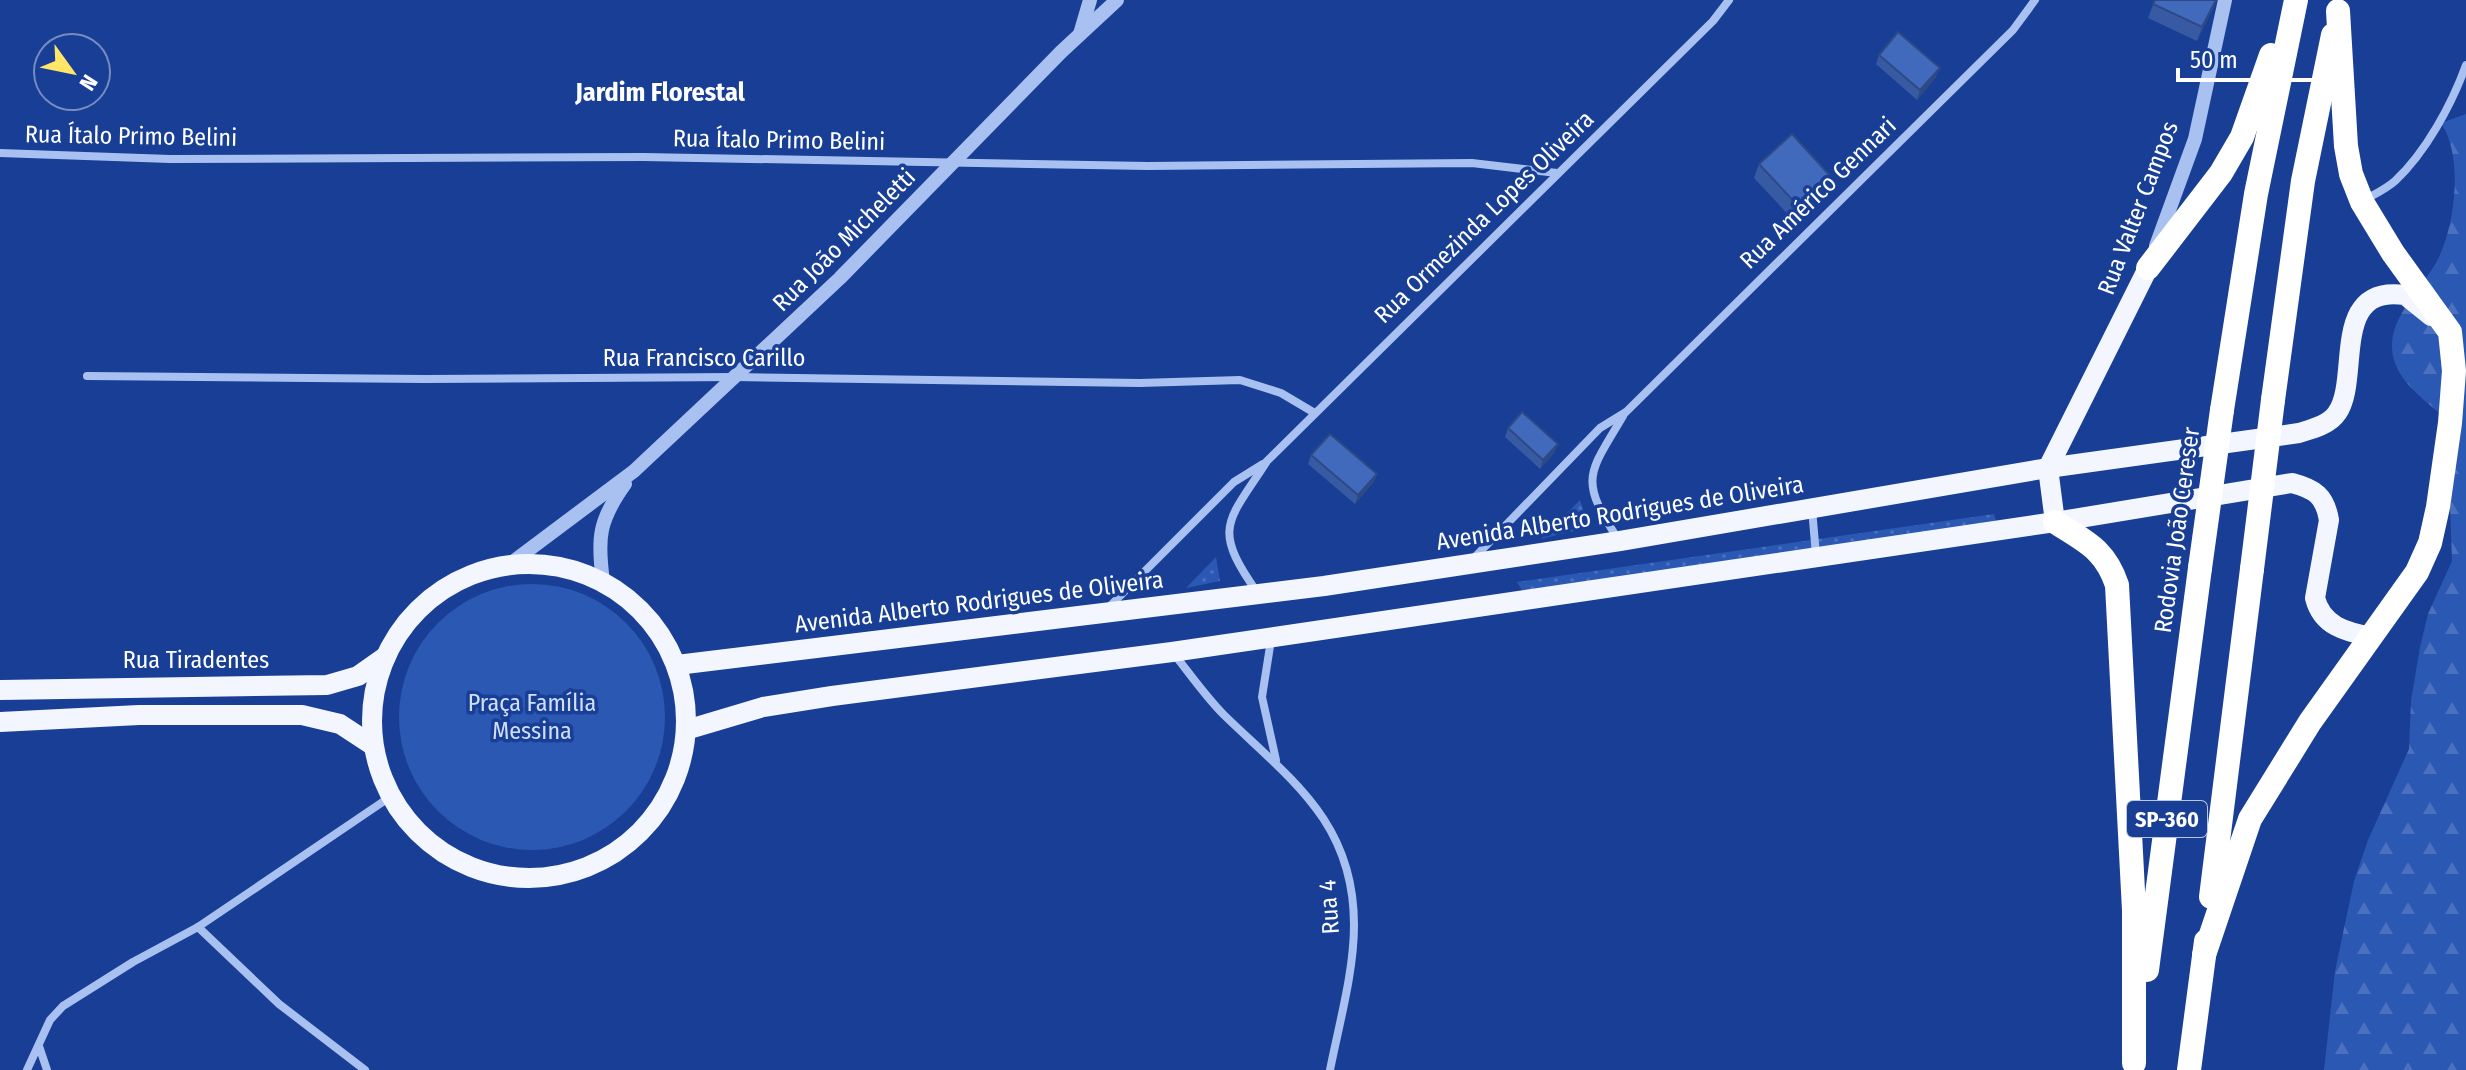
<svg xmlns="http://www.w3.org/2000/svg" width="2466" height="1070" viewBox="0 0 2466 1070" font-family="'Fira Sans Condensed',sans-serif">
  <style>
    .grass { fill: url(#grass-dots) }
    .forest { fill: url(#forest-firs) }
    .park { fill: #2b58b3 }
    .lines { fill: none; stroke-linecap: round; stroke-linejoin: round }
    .minor { stroke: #a9c1f1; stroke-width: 8 }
    .tertiary { stroke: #a9c1f1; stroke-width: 14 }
    .primary { stroke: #f3f6ff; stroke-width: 20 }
    .motorway { stroke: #fff; stroke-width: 24 }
    .motorway-bridge { stroke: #fff; stroke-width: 24 }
    .wall { fill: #385aa2 }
    .shaded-wall { fill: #2e4a84 }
    .building { fill: #4169bc; stroke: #2e4a84; stroke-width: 2 }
    .labels { text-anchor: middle; stroke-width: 7; stroke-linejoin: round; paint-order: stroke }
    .shield { fill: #183f95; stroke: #bac5df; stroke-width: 2 }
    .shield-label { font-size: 22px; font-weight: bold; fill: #fff }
    .street-label { font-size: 24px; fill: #fff; stroke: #183f95 }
    .park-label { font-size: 24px; fill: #d0dffc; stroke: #183f95 }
    .neighbourhood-label { font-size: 26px; font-weight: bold; fill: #fff; stroke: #183f95 }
  </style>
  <defs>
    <pattern id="grass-dots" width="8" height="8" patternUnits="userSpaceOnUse" patternTransform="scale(2)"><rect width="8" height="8" fill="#2b58b3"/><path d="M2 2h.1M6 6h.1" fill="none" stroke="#4b71be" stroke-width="1.8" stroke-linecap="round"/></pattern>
    <pattern id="forest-firs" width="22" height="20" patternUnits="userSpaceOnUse" patternTransform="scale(2)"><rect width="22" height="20" fill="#2b58b3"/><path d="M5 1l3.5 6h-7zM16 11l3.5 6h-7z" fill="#4b71be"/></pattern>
  </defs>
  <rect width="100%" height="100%" fill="#183f95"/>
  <g class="grass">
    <polygon points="1580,500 1589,527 1541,539"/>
    <polygon points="1994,514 1999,531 1527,599 1517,582"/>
    <polygon points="1216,557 1220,581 1186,588"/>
  </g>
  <path class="forest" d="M2466 114V1070H2324L2335 971 2354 881 2368 840 2409 749 2411 701 2420 647 2428 614 2452 561 2447 420C2429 403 2401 385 2394 360 2383 322 2420 292 2437 261 2455 227 2464 157 2441 123Z"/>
  <circle class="park" cx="532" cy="717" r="133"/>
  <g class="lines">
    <g class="minor">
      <polyline points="0,153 170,159 643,157 1148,166 1472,163 1557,173"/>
      <path d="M2363 201C2373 195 2386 189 2395 181 2426 152 2452 104 2466 65"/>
      <polyline points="87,376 425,379 735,377 1140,383 1240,380 1281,393 1313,412"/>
      <polyline points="1812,509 1816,555"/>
      <path d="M1618 539C1578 478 1589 474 1623 416"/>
      <polyline points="1472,560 1600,428 1626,412 2013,30 2035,0"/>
      <path d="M1257 592C1211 527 1228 522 1267 461L1713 21 1729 0"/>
      <polyline points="1109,607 1234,482 1263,464"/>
      <polyline points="1271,640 1262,697 1276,760"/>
      <path d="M1174 654C1190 674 1206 697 1224 715 1291 780 1354 822 1354 925 1354 972 1339 1024 1330 1070"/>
      <polyline points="198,927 279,1004 365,1070"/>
      <polyline points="39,1046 47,1070"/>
      <polyline points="27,1070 50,1020 63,1006 133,962 198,927 390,797"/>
    </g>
    <g class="tertiary">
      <polyline points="1080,34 1090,0"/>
      <polyline points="2156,246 2195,139 2225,0"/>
      <polyline points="510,564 634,471 840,278 1061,52 1117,0"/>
      <path d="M603 581C597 538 599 520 625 484"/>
    </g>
    <g class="primary">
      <polyline points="2055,522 2048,468 2148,268"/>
      <circle cx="529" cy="721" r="157"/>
      <path d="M677 665 1324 586 1620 541 2048 468 2299 433C2312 429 2329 425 2337 413 2361 380 2329 284 2405 295L2431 316"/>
      <polyline points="0,690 327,685 358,676 385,657"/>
      <polyline points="0,722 139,715 302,715 340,724 372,745"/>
      <path d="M686 730 763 707 832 696 1172 652 2055 522 2292 483C2315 489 2325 496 2329 520L2315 598C2322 626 2346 632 2372 637"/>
    </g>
    <g class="motorway">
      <polyline points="2148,268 2221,173 2242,137 2271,55"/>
      <polyline points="2273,400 2303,181 2333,35"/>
      <polyline points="2222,410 2256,194 2296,0"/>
      <path d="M2055 522C2086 542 2105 549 2117 585L2134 910V1063"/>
      <polyline points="2211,897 2252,569"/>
      <polyline points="2204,955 2250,819 2310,722 2417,572 2430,543 2438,507 2450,423 2454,371 2450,332 2393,253 2362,202 2351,174 2346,146 2338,11"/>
      <polyline points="2147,970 2200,568"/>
      <polyline points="2189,1070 2206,941"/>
    </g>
    <g class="motorway-bridge">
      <polyline points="2200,568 2222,410"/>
      <polyline points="2252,569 2273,400"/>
    </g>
  </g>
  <g class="wall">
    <polygon points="2155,0 2217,0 2197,41 2148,18"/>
    <polygon points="1879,55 1936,77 1917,100 1876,64"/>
    <polygon points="1759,164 1828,193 1796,223 1754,178"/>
    <polygon points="1508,428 1558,444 1554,453 1540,469 1505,437"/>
    <polygon points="1311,455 1377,474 1373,483 1355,504 1308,464"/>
  </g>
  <g class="shaded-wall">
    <polygon points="2216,0 2217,0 2197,41 2202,27"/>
    <polygon points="1940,68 1936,77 1917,100 1920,90"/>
    <polygon points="1833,179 1828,193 1796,223 1801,209"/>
    <polygon points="1558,444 1554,453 1540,469 1543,460"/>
    <polygon points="1377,474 1373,483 1355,504 1358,495"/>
  </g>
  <g class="building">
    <polygon points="2155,0 2216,0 2202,27 2153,4"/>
    <polygon points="1898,32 1940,68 1920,90 1879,55"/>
    <polygon points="1792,134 1833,179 1801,209 1759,164"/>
    <polygon points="1522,412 1558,444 1543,460 1508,428"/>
    <polygon points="1330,434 1377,474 1358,495 1311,455"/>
  </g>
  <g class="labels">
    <rect class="shield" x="2127" y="801" width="80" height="36" rx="6"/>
    <g class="shield-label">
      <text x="2167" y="827">SP-360</text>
    </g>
    <g class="street-label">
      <text transform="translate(131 136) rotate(1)" y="8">Rua Ítalo Primo Belini</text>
      <text transform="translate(779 140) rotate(1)" y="8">Rua Ítalo Primo Belini</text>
      <text transform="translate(1818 193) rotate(-44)" y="8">Rua Américo Gennari</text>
      <text transform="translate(2138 208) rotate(-69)" y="8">Rua Valter Campos</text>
      <text transform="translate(1484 217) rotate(-44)" y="8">Rua Ormezinda Lopes Oliveira</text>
      <text transform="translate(844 240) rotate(-45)" y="8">Rua João Micheletti</text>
      <text x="704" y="366">Rua Francisco Carillo</text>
      <text transform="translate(1620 513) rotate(-9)" y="8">Avenida Alberto Rodrigues de Oliveira</text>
      <text transform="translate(2177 530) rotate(-82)" y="8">Rodovia João Cereser</text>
      <text transform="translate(979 602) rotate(-7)" y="8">Avenida Alberto Rodrigues de Oliveira</text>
      <text x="196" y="668">Rua Tiradentes</text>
      <text transform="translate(1329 907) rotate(-94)" y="8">Rua 4</text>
    </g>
    <g class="park-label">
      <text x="532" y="711">Praça Família<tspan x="532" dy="28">Messina</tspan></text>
    </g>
    <g class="neighbourhood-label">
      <text x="660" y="101">Jardim Florestal</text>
    </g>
  </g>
  <g transform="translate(72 72) rotate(123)"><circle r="38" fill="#183f95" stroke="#748cbf" stroke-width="2"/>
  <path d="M0-6L14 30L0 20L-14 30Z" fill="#ffe669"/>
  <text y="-12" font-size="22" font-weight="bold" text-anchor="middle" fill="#ffffff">N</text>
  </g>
  <path d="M2178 68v12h162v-12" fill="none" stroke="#ffffff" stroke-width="4"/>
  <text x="2190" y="68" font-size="24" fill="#ffffff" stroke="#183f95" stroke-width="6" paint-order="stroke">50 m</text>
</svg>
